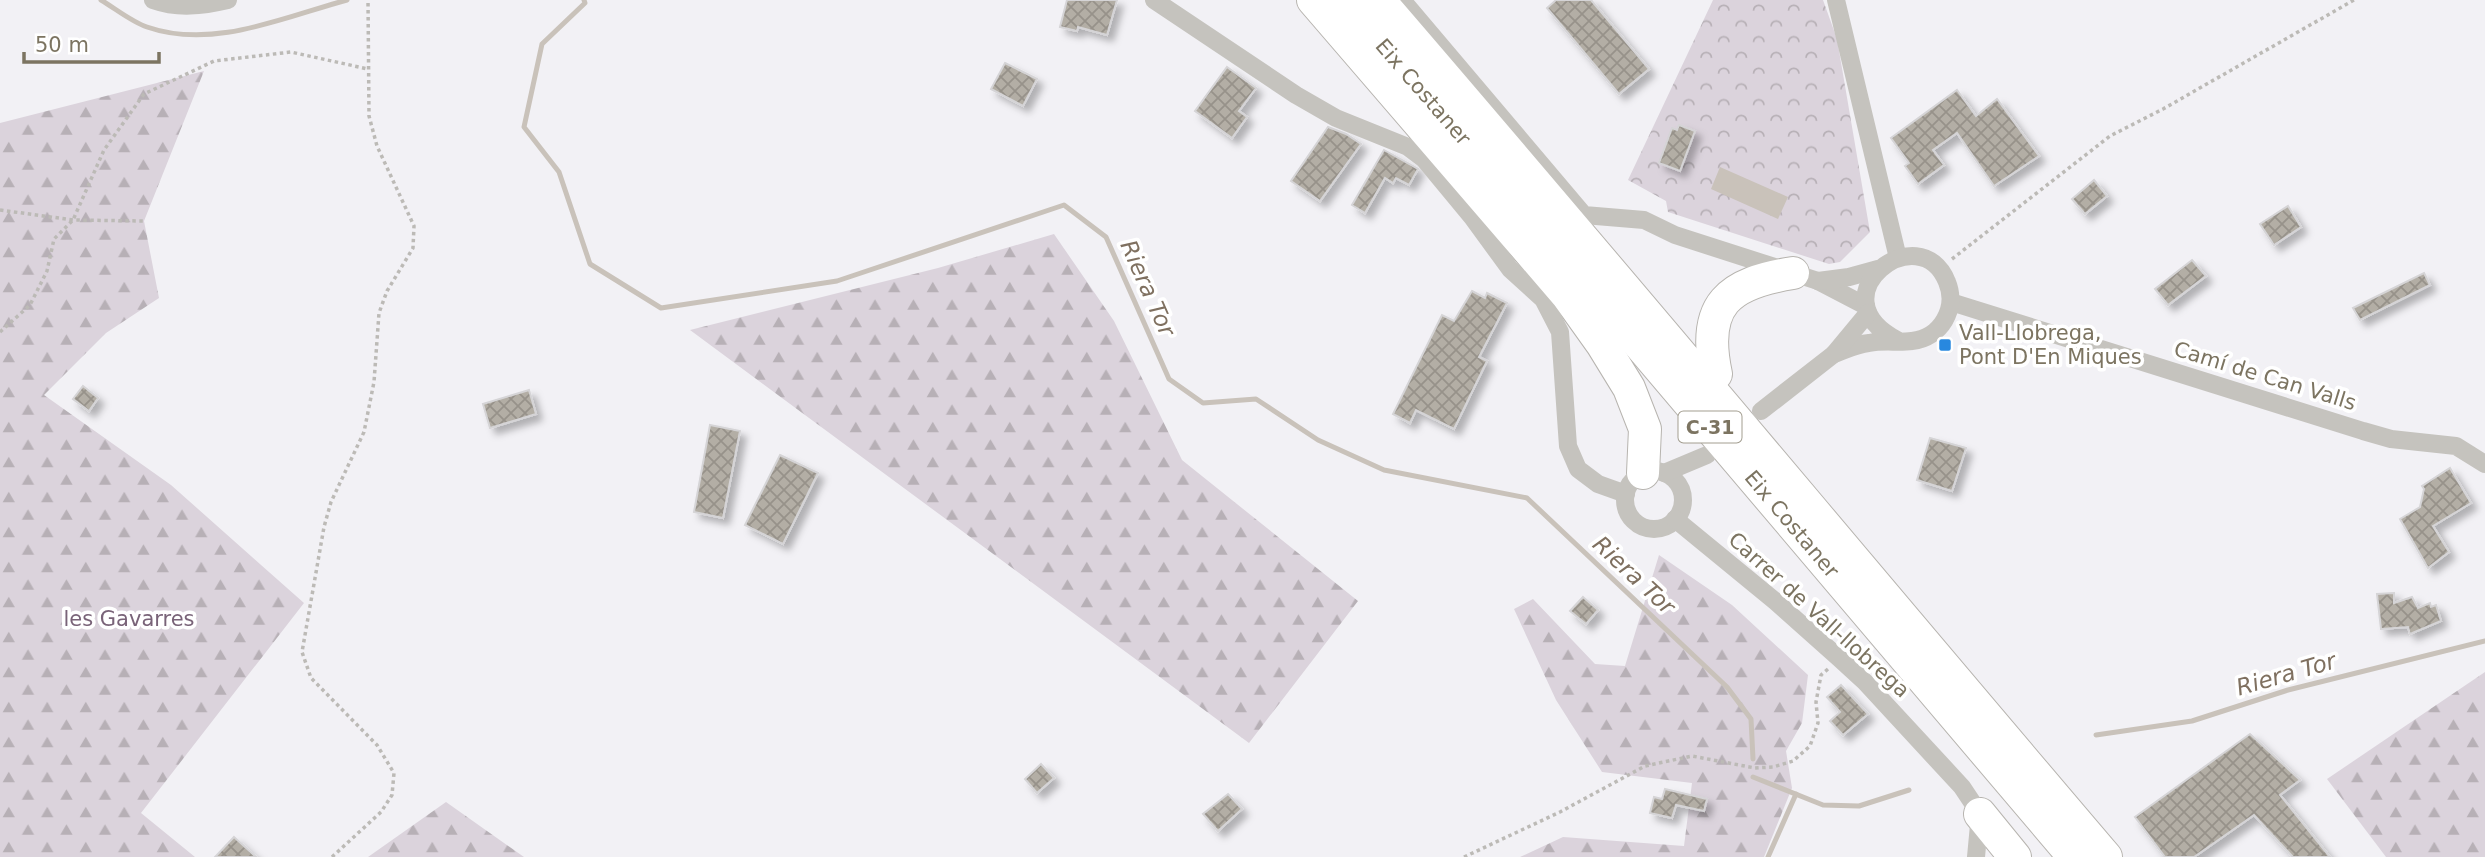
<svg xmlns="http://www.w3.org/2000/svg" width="2485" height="857" viewBox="0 0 2485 857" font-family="'DejaVu Sans',sans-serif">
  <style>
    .forest { fill: url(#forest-firs) }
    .park { fill: url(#park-crowns) }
    .water { fill: #c9c2ba }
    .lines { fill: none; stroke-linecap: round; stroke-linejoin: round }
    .stream { stroke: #c9c2ba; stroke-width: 5 }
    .building { fill: url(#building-cross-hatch); stroke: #d5d4d6; stroke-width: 2; filter: url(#shadow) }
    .highway-casing { stroke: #b7b4af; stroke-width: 34 }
    .path { stroke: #bcbab6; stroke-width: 3.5; stroke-dasharray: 3.5 3.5; stroke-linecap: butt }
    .street { stroke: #c5c3be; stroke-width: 18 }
    .highway { stroke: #fff; stroke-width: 32 }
    .poi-dot { fill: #2888df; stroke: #fff; stroke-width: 2.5 }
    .labels { text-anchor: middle; stroke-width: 7; stroke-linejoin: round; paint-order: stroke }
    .shield { fill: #fff; stroke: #a39e90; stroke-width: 2 }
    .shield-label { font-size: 19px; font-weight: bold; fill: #7c7461 }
    .street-label { font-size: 21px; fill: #7c7461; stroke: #fff }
    .poi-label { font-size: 21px; fill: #7c7461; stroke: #fff; text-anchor: start }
    .park-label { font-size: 21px; fill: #796378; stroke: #fff }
    .water-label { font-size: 23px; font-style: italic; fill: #7f7060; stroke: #fff }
  </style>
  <defs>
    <pattern id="forest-firs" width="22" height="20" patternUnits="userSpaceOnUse" patternTransform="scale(1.75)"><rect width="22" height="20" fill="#dbd3dc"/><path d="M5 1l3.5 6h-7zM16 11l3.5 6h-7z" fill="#b7b0b6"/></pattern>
    <pattern id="park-crowns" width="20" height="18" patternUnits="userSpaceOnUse" patternTransform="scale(1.75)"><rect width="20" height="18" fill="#dbd3dc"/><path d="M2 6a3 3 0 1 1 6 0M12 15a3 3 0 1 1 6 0" fill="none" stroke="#b7b0b6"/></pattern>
    <pattern id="building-cross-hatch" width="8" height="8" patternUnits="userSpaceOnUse" patternTransform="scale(1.75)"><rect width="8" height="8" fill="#b3aea5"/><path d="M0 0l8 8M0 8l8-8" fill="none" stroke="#97928a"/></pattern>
    <filter id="shadow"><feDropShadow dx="6" dy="6" stdDeviation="3.5" flood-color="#0004"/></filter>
  </defs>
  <rect width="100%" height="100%" fill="#f2f1f5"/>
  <g class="forest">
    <polygon points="204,71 144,221 159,298 106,333 44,395 171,485 304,603 141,813 195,857 0,857 0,123"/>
    <polygon points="1054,234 1114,321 1182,460 1358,601 1249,743 690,330 938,268"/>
    <polygon points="1659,555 1732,605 1808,675 1802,723 1786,751 1792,788 1764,857 1520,857 1563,837 1684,846 1692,783 1602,772 1556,700 1514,609 1533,599 1595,664 1625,666"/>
    <polygon points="2485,672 2485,857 2386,857 2327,779"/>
    <polygon points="446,802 524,857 368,857"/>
  </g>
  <polygon class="park" points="1713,0 1823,0 1837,39 1870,232 1840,262 1829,264 1668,212 1666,201 1628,180"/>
  <polygon class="water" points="1720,167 1788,197 1778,219 1711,189"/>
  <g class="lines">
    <g class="stream">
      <path d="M101 0C116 9 132 22 147 27 213 50 284 17 347 0"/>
      <polyline points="584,0 585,3 542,44 524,127 559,172 590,264 661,308 837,281 1064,205 1106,237 1169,379 1203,403 1256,399 1318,440 1384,470 1527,498 1727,687 1751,719 1753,759"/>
      <polyline points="2096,735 2192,721 2288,690 2485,641"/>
      <polyline points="1753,777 1823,805 1859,806 1909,790"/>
      <polyline points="1768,857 1796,794"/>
    </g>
  </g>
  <g class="building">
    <polygon points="1067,0 1117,0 1107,35 1078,27 1077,31 1060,27"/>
    <polygon points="1556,0 1591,0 1649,69 1619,94 1547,8"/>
    <polygon points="1005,63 1037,79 1023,106 991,89"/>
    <polygon points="1227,67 1256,88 1239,111 1247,117 1232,138 1195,111"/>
    <polygon points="1957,90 1976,116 1997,99 2039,156 1994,186 1957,133 1933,150 1944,165 1918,184 1905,166 1909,163 1891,138"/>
    <polygon points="1679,125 1695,131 1680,171 1659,163 1672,128 1677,130"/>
    <polygon points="1328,127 1346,134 1361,144 1320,201 1291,181"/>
    <polygon points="1384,150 1418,169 1409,185 1396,178 1393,183 1385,178 1365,213 1352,205"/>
    <polygon points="2094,180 2107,196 2085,214 2072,199"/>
    <polygon points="2288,206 2301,227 2274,245 2260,224"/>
    <polygon points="2192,260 2206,276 2168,305 2155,289"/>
    <polygon points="2424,273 2430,285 2360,320 2353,308"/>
    <polygon points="1472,291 1485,298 1487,293 1507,303 1479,357 1487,361 1454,429 1416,410 1410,423 1393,414 1442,315 1454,321"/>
    <polygon points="83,386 98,398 89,411 73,399"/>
    <polygon points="529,390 536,414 490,428 483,404"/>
    <polygon points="710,425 740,431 723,518 694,512"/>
    <polygon points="1930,438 1966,448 1952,491 1917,480"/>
    <polygon points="780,455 818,473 783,544 745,525"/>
    <polygon points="2450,468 2471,503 2433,526 2449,552 2428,568 2400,519 2420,507 2424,489 2422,486"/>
    <polygon points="2394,593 2394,603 2412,597 2418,608 2430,603 2431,607 2436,605 2441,621 2410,634 2408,627 2381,629 2377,594"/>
    <polygon points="1583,597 1598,610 1586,624 1570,611"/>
    <polygon points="1841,685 1868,714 1843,735 1830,721 1840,712 1827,697"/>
    <polygon points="2250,734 2300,780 2280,795 2330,857 2293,857 2254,815 2194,857 2165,857 2135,817"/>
    <polygon points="1041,764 1054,778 1037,793 1025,779"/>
    <polygon points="1665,789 1707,799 1704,811 1676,805 1672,818 1650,813 1654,797 1662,799"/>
    <polygon points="1228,794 1242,809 1218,831 1203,814"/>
    <polygon points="234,837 256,857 215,857"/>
  </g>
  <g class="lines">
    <defs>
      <g id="highway">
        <polyline points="1313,0 1567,295 1602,344 1629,388 1645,429 1643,473"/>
        <path id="s1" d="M1343 0 1516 199 2074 857"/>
        <path d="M1379 0C1624 284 1863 572 2106 857"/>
        <path d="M1716 374C1701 304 1729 283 1793 273"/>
        <polyline points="1980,814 2015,857"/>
      </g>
    </defs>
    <use href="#highway" class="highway-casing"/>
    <g class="path">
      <polyline points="0,210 73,220 144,221"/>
      <polyline points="1952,259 2110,136 2163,109 2354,0"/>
      <polyline points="0,332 30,305 47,271 54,239 73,220 104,150 144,94 214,61 291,52 368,69"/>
      <polyline points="332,857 381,812 392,795 394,773 377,745 311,678 302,652 324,527 331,502 364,432 374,382 379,313 387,291 413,248 414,226 377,146 369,116 368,0"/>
      <polyline points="1464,857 1560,812 1645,766 1692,756 1755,768 1773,767 1793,761 1810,746 1818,723 1816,702 1821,675 1828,669"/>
    </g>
    <g class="street">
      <path d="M153 0C178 9 202 6 228 0"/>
      <polyline points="1154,0 1296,95 1336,118 1408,147 1424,159 1472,217 1510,269 1543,299 1560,332 1568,446 1578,469 1598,484 1626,494"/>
      <polyline points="1402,0 1584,215 1644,220 1675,235 1818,281 1866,306"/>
      <polyline points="1836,0 1898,258"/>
      <polyline points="1818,281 1849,277 1878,269"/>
      <polyline points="1951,302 2363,431 2391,439 2456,446 2485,464"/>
      <path d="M1834 354C1845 350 1857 344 1869 343 1884 340 1898 343 1912 341 1941 338 1958 308 1947 282 1920 214 1813 296 1897 340"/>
      <polyline points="1761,411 1834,354 1868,313"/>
      <circle cx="1654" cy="500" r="29"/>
      <polyline points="1664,473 1707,455"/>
      <polyline points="1675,519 1775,601 1839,658 1865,682 1962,787 1980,814 1976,857"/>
    </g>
    <use href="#highway" class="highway"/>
  </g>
  <rect class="poi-dot" x="1938" y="338" width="14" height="14" rx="3.5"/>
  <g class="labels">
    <rect class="shield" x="1678.5" y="411.5" width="63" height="31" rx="5"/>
    <g class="shield-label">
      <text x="1710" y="434">C-31</text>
    </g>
    <g class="street-label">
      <text dy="7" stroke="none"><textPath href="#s1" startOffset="122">Eix Costaner</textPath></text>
      <text transform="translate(2265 376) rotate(17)" y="7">Camí de Can Valls</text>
      <text dy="7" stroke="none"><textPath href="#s1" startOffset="690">Eix Costaner</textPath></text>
      <text transform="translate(1819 615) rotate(42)" y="7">Carrer de Vall-llobrega</text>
    </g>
    <g class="poi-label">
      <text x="1959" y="340">Vall-Llobrega,<tspan x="1959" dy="24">Pont D'En Miques</tspan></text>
    </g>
    <g class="park-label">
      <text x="129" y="626">les Gavarres</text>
    </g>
    <g class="water-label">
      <text transform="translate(1148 288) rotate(66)" y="8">Riera Tor</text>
      <text transform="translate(1634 575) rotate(43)" y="8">Riera Tor</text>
      <text transform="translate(2286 674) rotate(-16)" y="8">Riera Tor</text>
    </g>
  </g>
  <path d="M24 52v10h135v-10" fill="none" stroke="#7c7461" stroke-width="3.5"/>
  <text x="35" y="52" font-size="21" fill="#7c7461" stroke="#ffffff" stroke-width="5" paint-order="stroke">50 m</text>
</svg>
